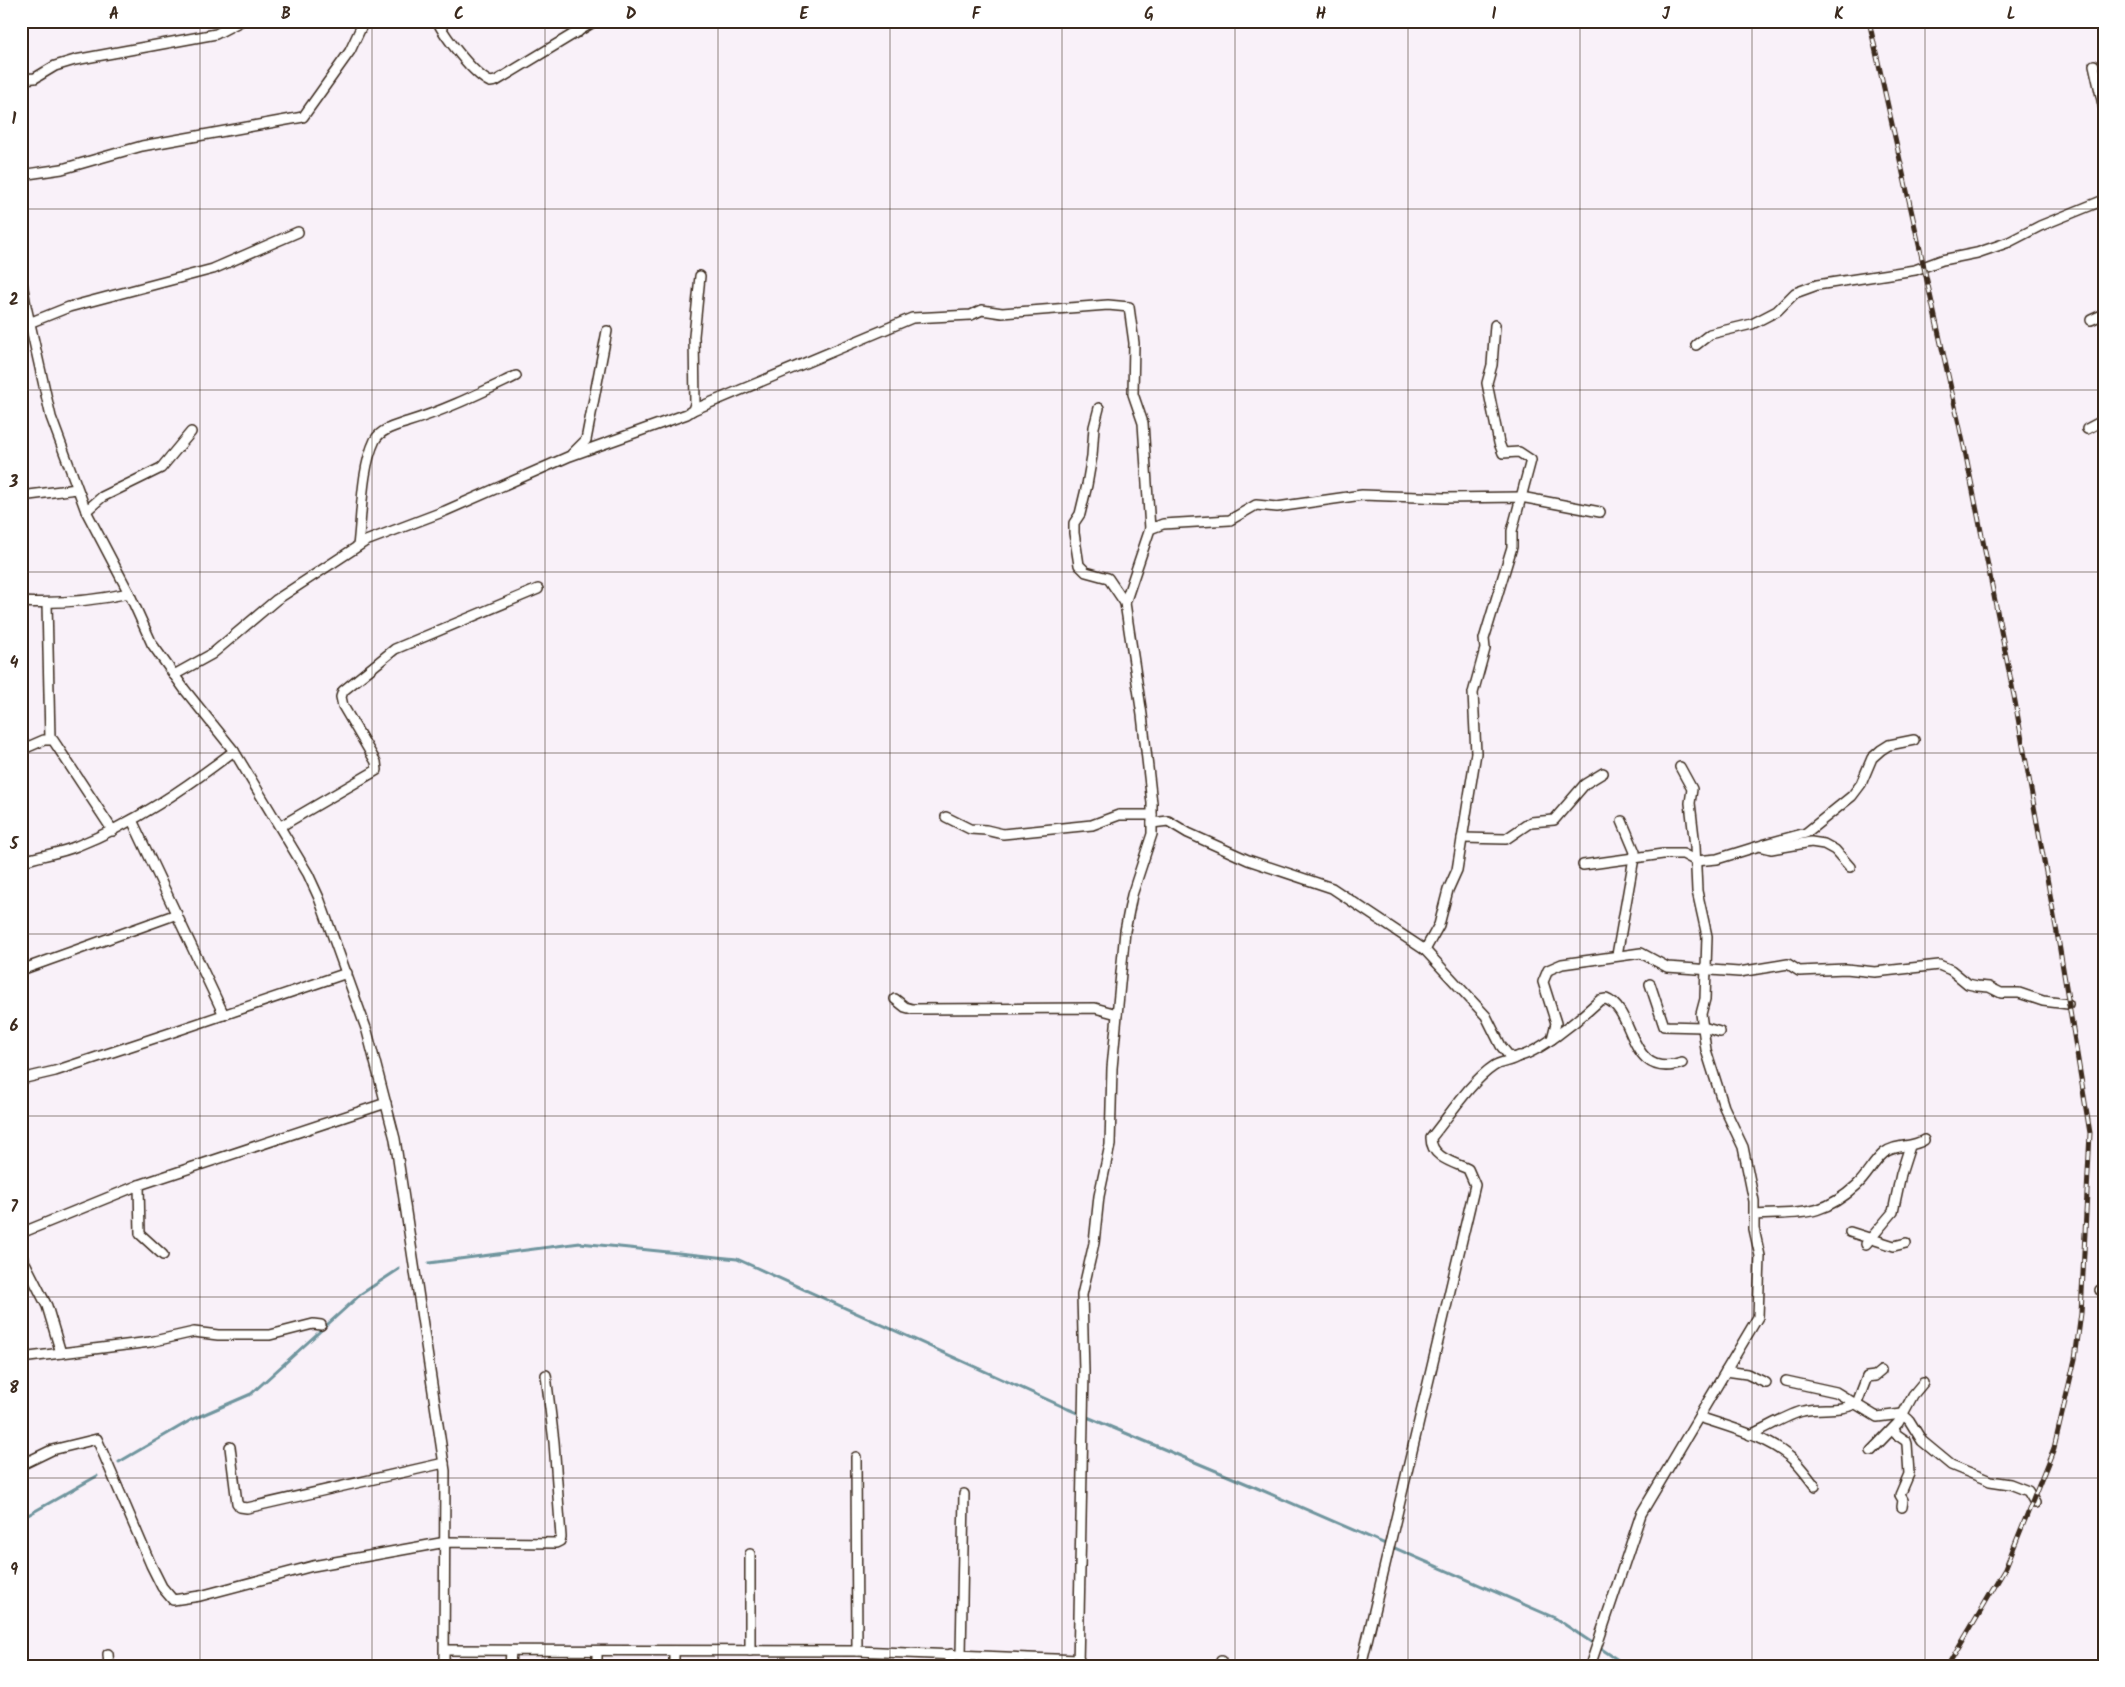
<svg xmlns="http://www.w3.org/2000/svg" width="2125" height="1687" viewBox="0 0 2125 1687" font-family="Kalam,sans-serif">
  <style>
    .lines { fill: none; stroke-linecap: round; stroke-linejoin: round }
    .stream { stroke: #6f959e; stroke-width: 3 }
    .minor-casing { stroke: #3b2a1e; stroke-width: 12 }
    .minor { stroke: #fff; stroke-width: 9 }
    .rail-casing { stroke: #3b2a1e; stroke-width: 5 }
    .rail { stroke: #fff; stroke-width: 3; stroke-dasharray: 9; stroke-linecap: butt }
    .grid { fill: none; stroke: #3b2a1e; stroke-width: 1; stroke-opacity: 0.55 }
    .neatline { fill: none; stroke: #3b2a1e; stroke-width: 2 }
    .grid-label { font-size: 16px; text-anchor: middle; font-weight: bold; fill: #3b2a1e }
  </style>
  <rect width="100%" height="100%" fill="#f9f1f9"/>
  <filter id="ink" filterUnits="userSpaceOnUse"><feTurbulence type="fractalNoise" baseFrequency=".02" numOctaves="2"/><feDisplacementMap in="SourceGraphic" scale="10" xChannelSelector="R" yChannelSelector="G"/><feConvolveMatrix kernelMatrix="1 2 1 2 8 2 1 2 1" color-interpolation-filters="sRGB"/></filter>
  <g filter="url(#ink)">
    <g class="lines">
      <g class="stream">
        <polyline points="429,1263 580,1243 737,1259 1068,1409 1257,1488 1555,1618 1627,1666"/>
        <polyline points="119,1462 191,1420 251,1394 361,1294 399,1269"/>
        <polyline points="21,1519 97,1476"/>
      </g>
      <defs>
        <g id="minor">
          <path d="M437 21C446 38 473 74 490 82L496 81 595 21"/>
          <polyline points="576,21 578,32"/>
          <polyline points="2094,65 2104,109"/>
          <polyline points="21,79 35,78 55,66 75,60 216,34 241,21"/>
          <polyline points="21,175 62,169 142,146 303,117 350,51 364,21"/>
          <polyline points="21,277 26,306 51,417 86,511 129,593 152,644 185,690 234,751 308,874 319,898 367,1031 395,1139 445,1471 444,1666"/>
          <polyline points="2091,320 2104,314"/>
          <polyline points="29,323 69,307 213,269 298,232"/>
          <polyline points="1696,345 1710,334 1752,324 1777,311 1795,293 1817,285 1915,270 1942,260 1977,253 2009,242 2040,226 2104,200"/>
          <polyline points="693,410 912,318 971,315 982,310 1002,313 1108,305 1129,307 1134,343 1133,394 1143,423 1150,529"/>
          <polyline points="2087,429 2104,420"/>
          <polyline points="572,454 586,440 607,331"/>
          <polyline points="21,496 77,489"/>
          <polyline points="86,511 102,497 161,468 191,432"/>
          <path d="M358 546C362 515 361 469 375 440 381 429 396 426 407 422 446 410 480 393 516 376"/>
          <path d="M21 602C59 604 93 601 129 593"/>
          <polyline points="47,603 50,739"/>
          <polyline points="1125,603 1150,529 1163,524 1230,520 1256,505 1277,507 1362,495 1445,498 1521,497 1600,512"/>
          <polyline points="174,675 212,654 276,600 366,541 445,511 570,456 687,414 693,410 695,404 694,336 700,276"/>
          <polyline points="21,750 44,740 53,740 113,831"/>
          <polyline points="946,817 970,829 986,830 1003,834 1092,825 1119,815 1152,815"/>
          <polyline points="132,820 224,1015"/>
          <path d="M1152 823 1168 821 1188 833 1248 860 1332 888 1425 950 1486 1016 1501 1046 1510 1057C1530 1062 1585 1014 1600 1000L1606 999C1636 1010 1627 1081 1682 1063"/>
          <polyline points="281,826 377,770 376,762 343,706 341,697 343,691 395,649 538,589"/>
          <polyline points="1462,838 1506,839 1531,822 1554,820 1585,784 1603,773"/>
          <polyline points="1762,845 1806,833 1852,796 1861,784 1872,758 1881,750 1889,745 1914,740"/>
          <path d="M21 862C39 855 59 854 77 846 135 823 184 789 234 751"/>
          <polyline points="1583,865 1663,854 1683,854 1696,861 1717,859 1759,846 1771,849 1811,842 1824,844 1835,850 1850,867"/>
          <polyline points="1425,950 1439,925 1448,890 1457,870 1476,753 1473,693 1485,649 1484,639 1512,547 1512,531 1531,460 1519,452 1503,453 1499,443 1487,383 1492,365 1495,325"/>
          <polyline points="1617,955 1635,852 1622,821"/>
          <polyline points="21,970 177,914"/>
          <polyline points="1650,984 1664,1026 1703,1027 1720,1032"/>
          <polyline points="895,999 905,1007 912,1009 1095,1008 1117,1014"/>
          <polyline points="1552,1039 1556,1023 1543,982 1548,970 1562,964 1641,953 1667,967 1697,969 1739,972 1788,964 1799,971 1846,969 1875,972 1939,965 1951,970 1968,984 1977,986 1989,987 2001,993 2019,993 2043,1001 2068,1004"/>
          <polyline points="21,1079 55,1071 167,1034 347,973"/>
          <polyline points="139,1185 140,1234 163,1255"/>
          <path d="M1754 1215C1799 1212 1820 1219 1857 1185 1867 1176 1874 1161 1884 1153 1895 1144 1912 1148 1924 1140"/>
          <polyline points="1850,1232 1894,1246 1906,1243"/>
          <polyline points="21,1233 139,1185 386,1103"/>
          <polyline points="1866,1244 1893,1212 1901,1174 1910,1146"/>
          <polyline points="21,1255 47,1306 61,1353"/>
          <polyline points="2100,1290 2104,1289"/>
          <polyline points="21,1358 150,1342 194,1332 218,1335 270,1335 313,1324 321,1325"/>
          <polyline points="1726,1371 1747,1374 1766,1383"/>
          <polyline points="1786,1381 1836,1392 1877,1417 1902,1414 1909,1420 1922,1441 1951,1465 1990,1481 2010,1484 2028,1491 2035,1503"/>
          <path d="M1699 1417C1729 1427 1765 1436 1790 1457 1800 1465 1807 1476 1815 1486"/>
          <polyline points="1894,1428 1896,1434 1906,1441 1907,1444 1909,1474 1900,1495 1903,1500 1902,1507"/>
          <path d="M1750 1435C1766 1428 1789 1414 1803 1411 1822 1406 1837 1413 1857 1403L1867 1377 1875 1376 1881 1371"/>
          <polyline points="230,1447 237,1503 240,1507 247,1508 444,1463"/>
          <polyline points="1871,1451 1898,1423 1913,1395 1923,1383"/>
          <polyline points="856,1457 857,1651"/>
          <polyline points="21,1465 52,1450 97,1439 151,1565 162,1587 173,1600 200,1596 313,1566 446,1542 556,1543 560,1541 561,1537 554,1442 546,1375"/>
          <polyline points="445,1650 857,1651 1079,1660"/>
          <polyline points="674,1651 674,1666"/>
          <polyline points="750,1651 750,1554"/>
          <polyline points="108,1654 109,1666"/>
          <polyline points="961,1655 964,1494"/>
          <polyline points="510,1666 511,1651"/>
          <polyline points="597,1666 597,1652"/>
          <polyline points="949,1666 951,1654"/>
          <polyline points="1078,1666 1084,1372 1082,1295 1094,1243 1099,1196 1110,1145 1112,1068 1125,931 1132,895 1152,834 1152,803 1142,715 1125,603 1108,578 1086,572 1079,565 1074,533 1074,523 1080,514 1087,485 1092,456 1094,427 1099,408"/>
          <polyline points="1219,1666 1221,1661"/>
          <path d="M1361 1666 1475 1185 1468 1169C1452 1162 1431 1157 1431 1138 1449 1116 1471 1081 1494 1066 1501 1061 1511 1062 1519 1056"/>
          <polyline points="1590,1666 1641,1514 1758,1317 1760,1256 1754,1229 1754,1201 1743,1147 1724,1107 1706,1050 1701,1014 1705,999 1707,936 1697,891 1695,846 1690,803 1692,789 1680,767"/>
        </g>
      </defs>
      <use href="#minor" class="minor-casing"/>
      <use href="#minor" class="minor"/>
      <defs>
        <polyline id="rail" points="1869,21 1965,451 2014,696 2059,944 2090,1133 2081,1313 2075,1359 2054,1448 2005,1569 1948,1666"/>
      </defs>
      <use href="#rail" class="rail-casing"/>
      <use href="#rail" class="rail"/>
    </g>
  </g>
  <path class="grid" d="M200 21V1666M372 21V1666M545 21V1666M718 21V1666M890 21V1666M1062 21V1666M1235 21V1666M1408 21V1666M1580 21V1666M1752 21V1666M1925 21V1666M21 209H2104M21 390H2104M21 572H2104M21 753H2104M21 934H2104M21 1116H2104M21 1297H2104M21 1478H2104"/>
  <rect width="2125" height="1687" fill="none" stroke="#fff" stroke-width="55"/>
  <rect x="28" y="28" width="2070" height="1632" class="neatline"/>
  <g class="grid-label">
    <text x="114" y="19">A</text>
    <text x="286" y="19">B</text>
    <text x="459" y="19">C</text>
    <text x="631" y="19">D</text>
    <text x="804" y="19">E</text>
    <text x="976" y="19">F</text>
    <text x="1149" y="19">G</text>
    <text x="1321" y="19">H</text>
    <text x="1494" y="19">I</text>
    <text x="1666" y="19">J</text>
    <text x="1839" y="19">K</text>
    <text x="2011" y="19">L</text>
    <text x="14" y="124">1</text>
    <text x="14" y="305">2</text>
    <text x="14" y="487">3</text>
    <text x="14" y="668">4</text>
    <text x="14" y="849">5</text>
    <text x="14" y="1031">6</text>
    <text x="14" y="1212">7</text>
    <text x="14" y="1393">8</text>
    <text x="14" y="1575">9</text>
  </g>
</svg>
